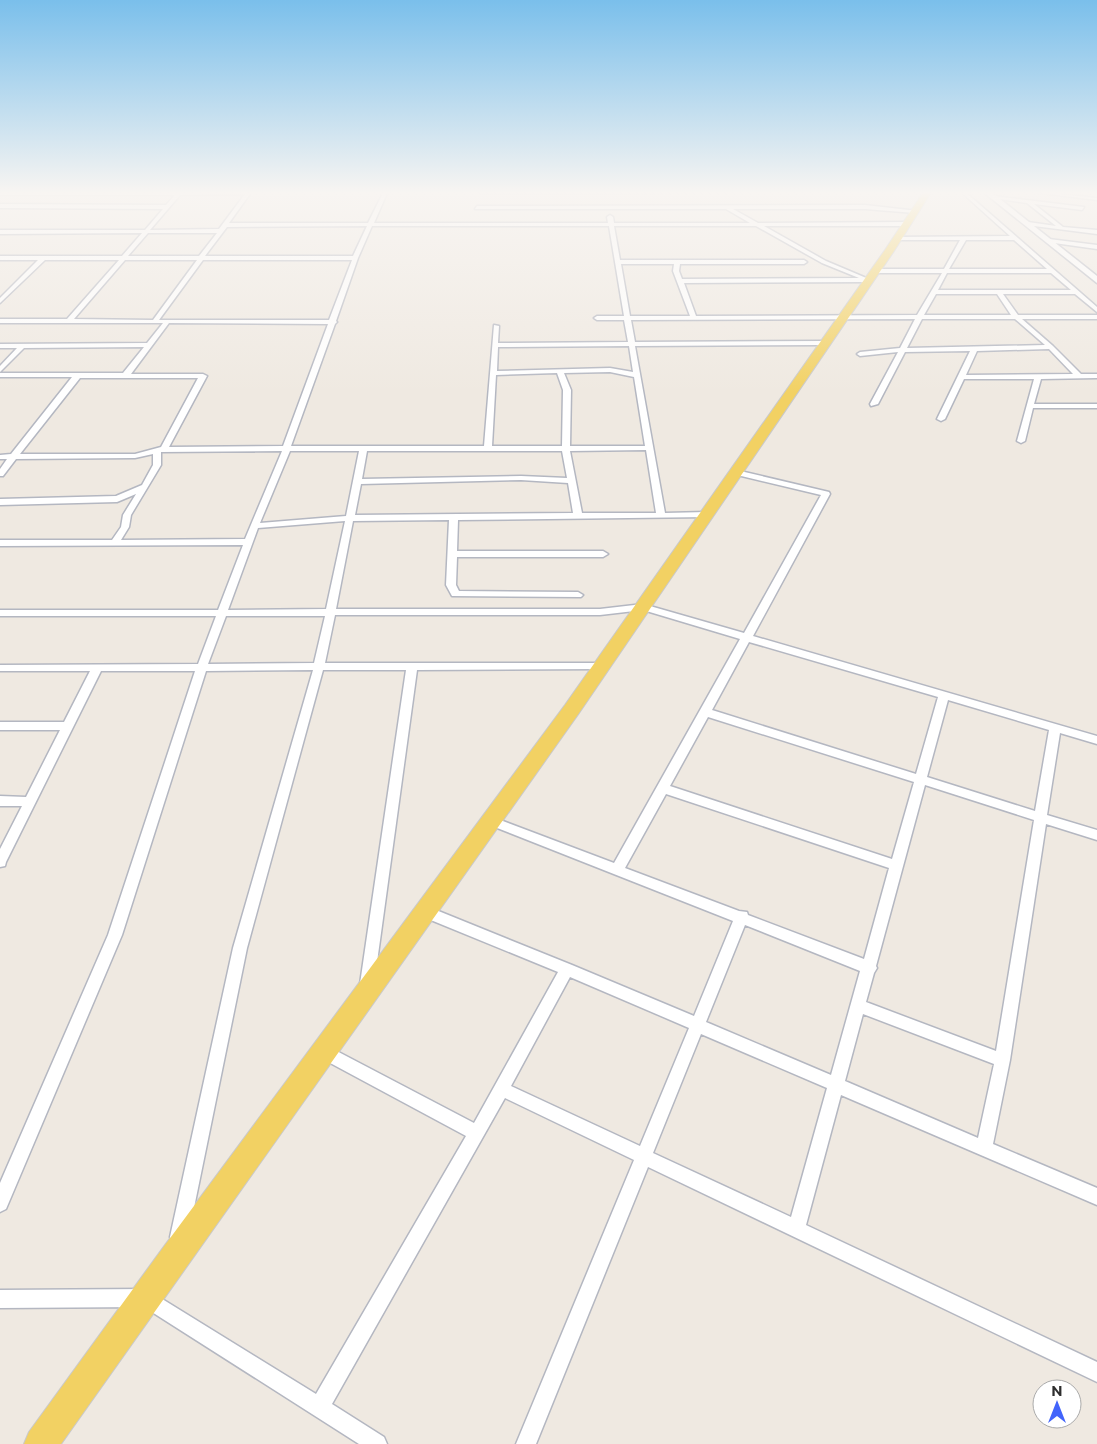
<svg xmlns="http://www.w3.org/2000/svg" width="1097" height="1444" viewBox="0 0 1097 1444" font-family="Montserrat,sans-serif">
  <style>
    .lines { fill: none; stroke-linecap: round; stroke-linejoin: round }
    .street-casing { stroke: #b4b7c1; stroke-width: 3 }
    .secondary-casing { stroke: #b4b7c1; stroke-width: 3 }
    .primary-casing { stroke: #c9c9c9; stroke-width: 2 }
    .street { fill: #fff; fill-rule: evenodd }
    .secondary { fill: #fff; fill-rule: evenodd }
    .primary { fill: #f2d163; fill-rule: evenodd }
  </style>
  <rect width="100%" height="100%" fill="#efe9e1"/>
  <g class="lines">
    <defs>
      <g id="street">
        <path d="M179 191H252L229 223H368L384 191H388L374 223H608L607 217 610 215 613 217 614 223H750L726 209H475L477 206 865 205 918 211 915 213 865 209H733L758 223 907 222 910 224 907 226H764L826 261 871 280 868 282 684 283 696 316 917 315 942 273H875L872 271 875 269H944L960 240H897L895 237 1010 236 960 191H964L1097 307V312L1075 294H1003L1018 315H1097V319H1022L1053 346 1081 374H1097V378L1041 379 1034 404H1097V408H1033L1025 441 1021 443 1017 441 1034 379H964L945 419 941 421 937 419 970 351 905 352 878 404 871 406 870 404 898 352 860 356 857 354 860 352 900 348 915 319 631 320 635 342 825 341 828 343 825 345 635 346 665 513 706 512 710 515 709 517 458 520 457 551H603L608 554 603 557H457L456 585 459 591 578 592 583 595 581 597 452 596 446 585 449 520 353 521 336 609H600L643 604 744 633 821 495 733 474V470H736L829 492 830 494 753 636 1097 736V744L1060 733 1047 815 1097 830V840L1046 824 1010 1060 993 1144 1097 1188V1205L841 1095 806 1225 1097 1362V1382L648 1167 536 1444H516L634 1160 505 1098 332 1404 384 1437 387 1444H359L144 1307 0 1308V1290L146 1289 316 1394 466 1136 319 1057 316 1052 319 1047 324 1045 329 1047 474 1123 558 972 421 916 419 912 421 908 426 906 431 908 572 965 694 1016 733 921 487 824 485 821 487 818H495L614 863 740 639 643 610 600 615H335L325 663H602L607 666 602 669 417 670 374 984 372 989 367 990 362 989 360 984 406 670H323L247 948 188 1237 185 1243 179 1246 173 1243 170 1237 233 948 313 670 206 671 122 935 6 1209 0 1212V1183L108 935 195 671H101L6 862 5 866 0 867V849L22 806H0V796L26 797 60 730H0V722H64L90 671H0V665L198 664 216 616H0V610H218L243 545 0 546V540H112L121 527 123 515 136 494 117 502 0 505V499L116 496 142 485 153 465V454L135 458 16 459 3 476H0V469L7 459H0V455L11 454 72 377H0V373H123L144 347 24 348 0 372V366L17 348H0V344L147 343 163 323H0V319H67L119 260H45L0 303V298L38 260H0V256H122L142 233 0 234V230H145L163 209 0 208V204L166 205 175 195H0V193ZM245 194 219 229 150 230 180 195ZM367 226 353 256H205L227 227ZM372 226H609L624 316H597L594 318 597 320H624L628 342 498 343 499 326 494 325 484 446H291L335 324 337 322 336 321 358 258ZM614 226H756L822 263 859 278 682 279 679 271 680 264H804L807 262 804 260H620ZM148 233H217L199 256H128ZM966 240H1014L1047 269H949ZM125 260H197L153 320 74 319ZM203 260H352L329 320H159ZM621 264H674L673 271 690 316H630ZM947 273H1051L1071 290H938ZM936 294H997L1011 315H924ZM922 319H1015L1045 345 907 348ZM169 323 328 324 283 446 169 447 207 376 203 374H131ZM629 346 633 372 610 368 497 371 498 347ZM1049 349 1073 374 966 375 977 351ZM610 372 634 377 645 446H570L571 390 564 373ZM557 373 563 390 562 446H492L496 375ZM80 378H198L161 447 135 454H20ZM646 450 656 513H582L570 451ZM282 451 245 539 121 540 129 527 131 515 161 465V452ZM290 451H359L346 516 260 523ZM367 451H562L567 478 521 476 362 479ZM521 480 568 483 573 513 355 515 361 484ZM345 521 326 609 228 610 258 528ZM226 616H325L314 663 208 664ZM749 642 938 697 916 774 712 710ZM948 700 1049 730 1035 811 927 777ZM708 717 914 782 892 859 670 786ZM925 785 1034 820 996 1051 866 1002 874 973 877 968 876 966ZM666 794 889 868 864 959 748 915 747 912 739 911 625 868ZM745 925 860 971 831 1075 706 1022ZM570 977 689 1028 640 1146 511 1086ZM863 1014 994 1064 978 1138 845 1081ZM701 1034 827 1088 791 1217 653 1153Z"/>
        <polygon points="480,191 847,191 845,192 480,193 478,192"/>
        <polygon points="1031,191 1097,198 1097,200 1033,192"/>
        <polygon points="994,196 1084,207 1082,210 1034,204 1063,227 1097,230 1097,234 1026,225 1028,222 1056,226 1027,203 992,198"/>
        <polygon points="1049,239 1097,245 1097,249 1047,242"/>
      </g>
      <polygon id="secondary" points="982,191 990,191 1097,276 1097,283"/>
      <polygon id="primary" points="924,191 932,191 894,251 579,713 61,1444 24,1444 29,1432 165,1245 565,705 885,250"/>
    </defs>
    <use href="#street" class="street-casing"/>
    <use href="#secondary" class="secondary-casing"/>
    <use href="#primary" class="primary-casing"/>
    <use href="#street" class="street"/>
    <use href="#secondary" class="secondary"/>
    <use href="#primary" class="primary"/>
  </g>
  <linearGradient id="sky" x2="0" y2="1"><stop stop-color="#7abfeb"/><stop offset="0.49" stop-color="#f8f5f2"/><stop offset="1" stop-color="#f8f5f2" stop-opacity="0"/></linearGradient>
  <rect width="1097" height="393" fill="url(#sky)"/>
  <g transform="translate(1057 1404)"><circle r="24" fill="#ffffff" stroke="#ababab"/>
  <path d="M0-4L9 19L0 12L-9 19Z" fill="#4264fb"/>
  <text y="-8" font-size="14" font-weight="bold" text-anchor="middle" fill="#2e2e2e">N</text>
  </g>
</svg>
